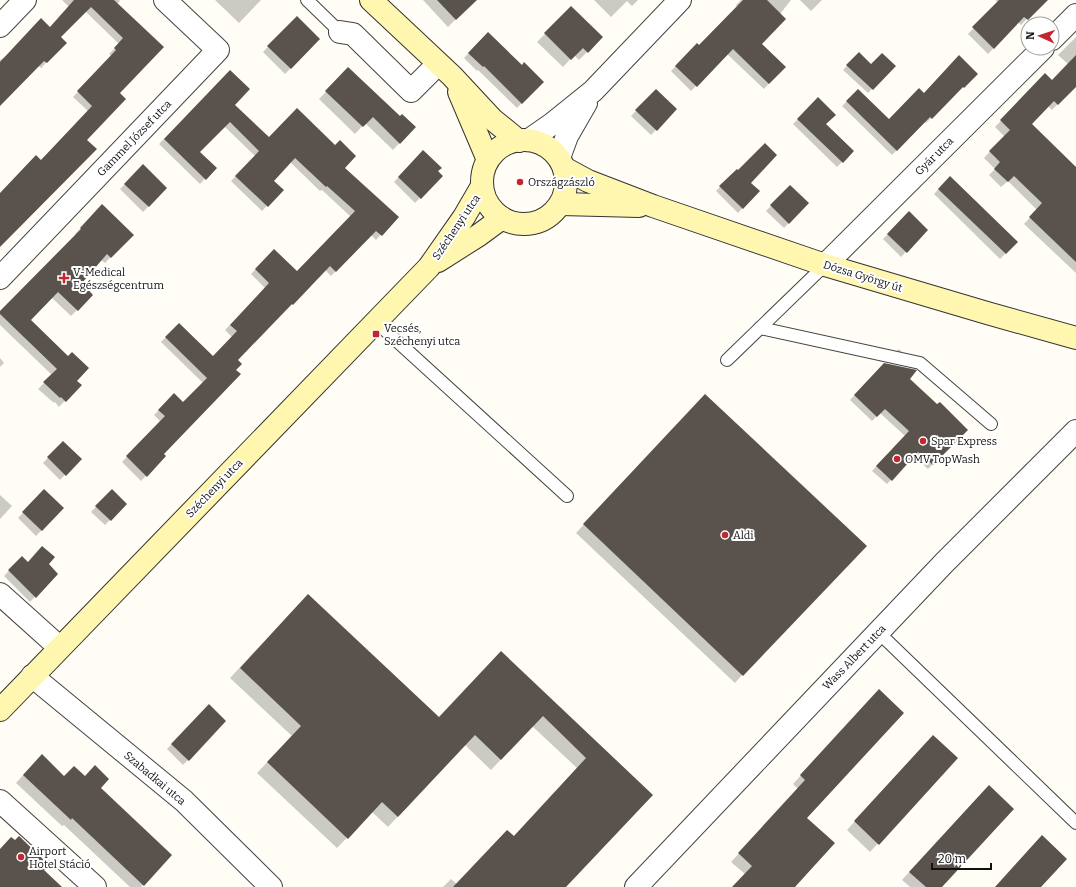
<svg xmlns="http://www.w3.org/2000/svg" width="1076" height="887" viewBox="0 0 1076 887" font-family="Bitter,serif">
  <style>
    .shadow { fill: #0003 }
    .building { fill: #5a524d }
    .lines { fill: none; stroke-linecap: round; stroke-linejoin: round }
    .lane-casing { stroke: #444; stroke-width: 14 }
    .street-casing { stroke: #444; stroke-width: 24 }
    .secondary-casing { stroke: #333; stroke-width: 24 }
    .lane { stroke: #fff; stroke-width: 12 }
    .street { stroke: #fff; stroke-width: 22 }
    .secondary { stroke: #fff6b0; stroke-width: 22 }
    .poi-dot { fill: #c4262e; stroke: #fff; stroke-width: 1.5 }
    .labels { text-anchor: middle; stroke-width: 4; stroke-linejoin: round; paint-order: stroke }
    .street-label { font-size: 11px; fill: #111; stroke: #fff }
    .poi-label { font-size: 11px; fill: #111; stroke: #fff; text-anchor: start }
  </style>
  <rect width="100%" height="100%" fill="#fffdf5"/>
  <g class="shadow">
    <polygon points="62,0 119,0 120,1 117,4 162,47 119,93 86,140 0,245 0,206 88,111 73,97 112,56 109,54 119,44 85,11 60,37 65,43 41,68 38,65 0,105 0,60 50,28 69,7"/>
    <polygon points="215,0 261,0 239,23"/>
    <polygon points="423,0 475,0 448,27"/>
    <polygon points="594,0 638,0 632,6 627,1 611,17"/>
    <polygon points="741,0 791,0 780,14 760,44 784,67 764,89 727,54 691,91 671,71 697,44 699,46 737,7 736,5"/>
    <polygon points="800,0 822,0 811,11"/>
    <polygon points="995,0 1045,0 1021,25 1018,22 988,54 968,34 998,2"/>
    <polygon points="571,7 602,37 579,60 574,55 563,67 537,42"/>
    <polygon points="297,17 319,39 285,74 263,52"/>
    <polygon points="488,33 521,66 542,82 517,108 478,70 477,71 464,58"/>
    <polygon points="1076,37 1076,85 1052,110 1048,106 1031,124 1076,168 1076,273 1024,224 1037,210 1008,181 1001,187 989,175 995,169 984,158 1004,136 995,127 1045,75 1052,81 1068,64 1058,55"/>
    <polygon points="859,53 871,65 895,66 868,93 843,70"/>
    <polygon points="349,68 400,117 414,127 393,150 365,123 355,134 319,99"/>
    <polygon points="230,71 233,105 269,139 343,168 397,217 376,240 371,235 331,276 325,270 287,309 286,309 237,360 163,454 165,456 141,481 122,462 160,421 154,415 174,395 183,404 203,383 161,342 179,324 213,357 232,337 225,330 265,288 251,274 274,250 297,272 351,217 322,190 320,191 290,162 272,181 282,190 262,211 231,181 255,156 224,126 199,152 215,168 200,184 159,144"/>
    <polygon points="976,74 926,123 924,122 892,155 842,106 858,90 889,120 923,94"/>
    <polygon points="656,90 676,109 651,135 631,116"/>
    <polygon points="818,99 825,124 853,151 837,167 793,124"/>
    <polygon points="423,151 437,171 442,176 415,203 394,182"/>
    <polygon points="143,166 166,188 143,212 120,189"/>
    <polygon points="737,170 758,191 738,213 716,191"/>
    <polygon points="950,177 1017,242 1000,259 934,194"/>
    <polygon points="790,186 808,203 784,228 766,211"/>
    <polygon points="102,206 132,235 105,263 101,260 80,283 92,295 71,316 51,297 29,320 76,381 80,385 59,407 55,402 54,403 38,389 52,375 0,325 0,312 76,236 75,234"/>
    <polygon points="909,213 927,230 901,257 883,239"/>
    <polygon points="899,349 902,352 900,353 895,352"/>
    <polygon points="0,358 4,363 0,367"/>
    <polygon points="884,364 908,379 937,406 967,430 928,469 914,456 887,484 872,471 905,436 880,413 872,421 850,400"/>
    <polygon points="697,403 742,675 735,683 576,533"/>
    <polygon points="63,442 80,459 60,480 43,463"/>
    <polygon points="112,490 126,504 105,525 91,512"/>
    <polygon points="44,491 63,508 36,536 18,518"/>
    <polygon points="0,495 12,506 0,519"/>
    <polygon points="22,557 27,563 47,564 57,574 30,602 4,576"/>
    <polygon points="298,605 439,718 491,663 651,795 565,887 443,887 451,879 457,884 513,837 577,768 532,726 491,770 465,745 388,827 372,812 337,848 257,773 292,736 230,678"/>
    <polygon points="871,698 806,818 794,887 733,887 745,874 731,862 798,789 793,784"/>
    <polygon points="209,705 188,760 183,765 167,749"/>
    <polygon points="925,744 957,758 870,852 847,830"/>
    <polygon points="34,763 64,777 99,788 171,855 141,887 130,887 64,825 62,826 16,783"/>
    <polygon points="981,794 940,887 910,887 902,880"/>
  </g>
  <g class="building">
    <polygon points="74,0 114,0 164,47 120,93 126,99 87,140 97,149 0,247 0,193 36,155 41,160 92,106 77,91 116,50 114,48 123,38 91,7 61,37 67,43 47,63 44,61 0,106 0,62 41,18 50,27"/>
    <polygon points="437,0 477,0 456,20"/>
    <polygon points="743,0 767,0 786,19 762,44 786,67 769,84 733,49 697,87 675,66 697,43 699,45"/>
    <polygon points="999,0 1048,0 1028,20 1024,17 994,49 972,27"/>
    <polygon points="571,6 603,37 588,53 583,48 571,60 544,33"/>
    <polygon points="297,16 320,39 291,69 267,46"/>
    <polygon points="488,32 522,65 524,62 544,82 522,104 484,66 483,67 468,53"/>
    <polygon points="859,52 871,64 882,53 896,66 873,90 846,65"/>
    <polygon points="959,55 978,74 964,88 963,87 932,119 930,117 897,151 846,101 858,89 889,119 919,88 924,93"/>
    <polygon points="1076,55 1076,87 1058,105 1054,101 1032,124 1076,167 1076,262 1029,217 1042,203 1014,176 1008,182 994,169 1000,162 989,151 1010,130 1000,120 1045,73 1052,80"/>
    <polygon points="348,67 400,116 402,114 416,127 400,144 373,117 363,127 325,91"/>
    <polygon points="230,70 250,89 235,105 269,137 297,108 335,145 340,140 356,156 345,168 399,217 382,236 376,231 336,272 330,266 293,305 292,304 238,360 242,364 236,370 241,374 164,454 166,456 147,477 126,456 165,416 158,410 174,393 183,402 207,378 165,337 179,323 213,356 237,331 230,325 269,283 255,269 274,249 297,271 355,211 327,186 326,187 295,158 274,181 284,190 268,207 235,176 259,151 230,122 200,152 217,168 206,180 164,139"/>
    <polygon points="656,89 677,109 657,131 635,110"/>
    <polygon points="818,97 836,115 826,124 854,151 843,163 797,119"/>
    <polygon points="765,143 777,155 751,183 760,191 743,209 719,186 737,169 738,170"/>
    <polygon points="423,150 442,168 438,171 443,176 421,199 398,177"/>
    <polygon points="143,164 167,188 149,207 124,184"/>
    <polygon points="950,176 1018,242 1006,254 938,189"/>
    <polygon points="790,185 809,203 789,224 770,205"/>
    <polygon points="102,204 134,235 111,258 107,254 82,283 93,295 78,311 58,292 31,320 68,356 72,352 89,368 77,381 82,385 66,402 61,397 60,398 43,382 57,369 0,314 0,311 81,229 80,228"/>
    <polygon points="909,211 928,230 907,253 887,234"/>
    <polygon points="884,363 917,370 910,379 937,404 940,402 968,430 933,465 918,452 892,481 876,466 909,431 885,409 877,417 854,395"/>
    <polygon points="705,394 867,546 743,676 583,524"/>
    <polygon points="63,441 82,459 66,476 47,457"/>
    <polygon points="44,489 64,508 42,531 22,512"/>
    <polygon points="112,489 127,504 111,521 95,506"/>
    <polygon points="42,546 55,557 49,564 58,574 36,598 8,570 22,556 28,562"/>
    <polygon points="308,594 439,717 501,651 653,795 566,887 453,887 507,830 514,836 586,758 543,716 501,760 475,735 398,817 382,802 348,839 267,762 301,726 240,668"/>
    <polygon points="879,689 904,713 807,818 835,843 795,887 732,887 752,866 738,853 805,780 800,775"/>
    <polygon points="209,704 226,721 189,761 171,744"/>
    <polygon points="933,735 958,758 879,845 854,821"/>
    <polygon points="42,754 64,776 74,766 85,776 95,765 109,779 101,788 172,855 144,886 72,818 71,820 23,775"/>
    <polygon points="989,785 1014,809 942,887 926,887 909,872"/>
    <polygon points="1042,835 1067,859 1041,887 995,887"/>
    <polygon points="19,836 49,865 44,870 62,887 0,887 0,849 11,837 15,840"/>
  </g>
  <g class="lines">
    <defs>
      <g id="lane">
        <polyline points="307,0 340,32"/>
        <polyline points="375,321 567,496"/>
        <polyline points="760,328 920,363 991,424"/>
        <polyline points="727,360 825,265"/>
        <polyline points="878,632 1076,823"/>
      </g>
      <g id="street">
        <polyline points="0,26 25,0"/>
        <polyline points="340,32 353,34 411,91 438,64"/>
        <polyline points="1052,39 1076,15"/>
        <polyline points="529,140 552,124 593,91 680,0"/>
        <polyline points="559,158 567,136 586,103"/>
        <polyline points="825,265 1043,48"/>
        <polyline points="0,278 218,50 165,0"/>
        <polyline points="0,594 59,647"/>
        <polyline points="32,676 184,801 271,887"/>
        <polyline points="0,801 95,887"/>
        <polyline points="636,887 944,563 1076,431"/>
      </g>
      <g id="secondary">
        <polyline points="371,0 452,76 492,119 519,141"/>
        <polyline points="459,92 488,160"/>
        <circle cx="524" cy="182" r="42"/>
        <polyline points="564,168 588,181 653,206 825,265 987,313 1076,338"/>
        <polyline points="561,204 639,206"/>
        <polyline points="438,261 479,235 502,218"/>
        <polyline points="0,710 429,267 464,217 482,186"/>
      </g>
    </defs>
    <use href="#lane" class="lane-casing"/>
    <use href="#street" class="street-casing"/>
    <use href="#secondary" class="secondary-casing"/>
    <use href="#lane" class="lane"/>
    <use href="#street" class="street"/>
    <use href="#secondary" class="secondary"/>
  </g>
  <g class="poi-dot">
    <circle cx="520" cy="182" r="4"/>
    <path d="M62 272h4v4h4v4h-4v4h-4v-4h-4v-4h4z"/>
    <rect x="372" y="330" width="8" height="8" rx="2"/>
    <circle cx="923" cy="441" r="4"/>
    <circle cx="897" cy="459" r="4"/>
    <circle cx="725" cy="535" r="4"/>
    <circle cx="21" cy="857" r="4"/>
  </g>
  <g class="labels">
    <g class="street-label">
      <text transform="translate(134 138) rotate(-46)" y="4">Gammel József utca</text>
      <text transform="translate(934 156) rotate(-45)" y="4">Gyár utca</text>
      <text transform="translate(456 227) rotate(-56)" y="4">Széchenyi utca</text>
      <text transform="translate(863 276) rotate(17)" y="4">Dózsa György út</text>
      <text transform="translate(214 488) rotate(-46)" y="4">Széchenyi utca</text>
      <text transform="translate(854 657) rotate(-46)" y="4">Wass Albert utca</text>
      <text transform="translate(155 778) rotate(40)" y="4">Szabadkai utca</text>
    </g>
    <g class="poi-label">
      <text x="528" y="186">Országzászló</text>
      <text x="73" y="276">V-Medical<tspan x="73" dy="13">Egészségcentrum</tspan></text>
      <text x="384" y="332">Vecsés,<tspan x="384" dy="13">Széchenyi utca</tspan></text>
      <text x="931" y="445">Spar Express</text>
      <text x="905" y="463">OMV TopWash</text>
      <text x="733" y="539">Aldi</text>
      <text x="29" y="855">Airport<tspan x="29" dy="13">Hotel Stáció</tspan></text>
    </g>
  </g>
  <g transform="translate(1040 36) rotate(273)"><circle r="19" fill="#ffffff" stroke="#a0a0a0"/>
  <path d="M0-3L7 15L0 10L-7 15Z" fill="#c4262e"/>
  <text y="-6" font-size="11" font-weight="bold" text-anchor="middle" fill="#111111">N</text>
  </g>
  <path d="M932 863v6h59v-6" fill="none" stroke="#111111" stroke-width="2"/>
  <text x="938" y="863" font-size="12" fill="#111111" stroke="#ffffff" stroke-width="3" paint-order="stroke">20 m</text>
</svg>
